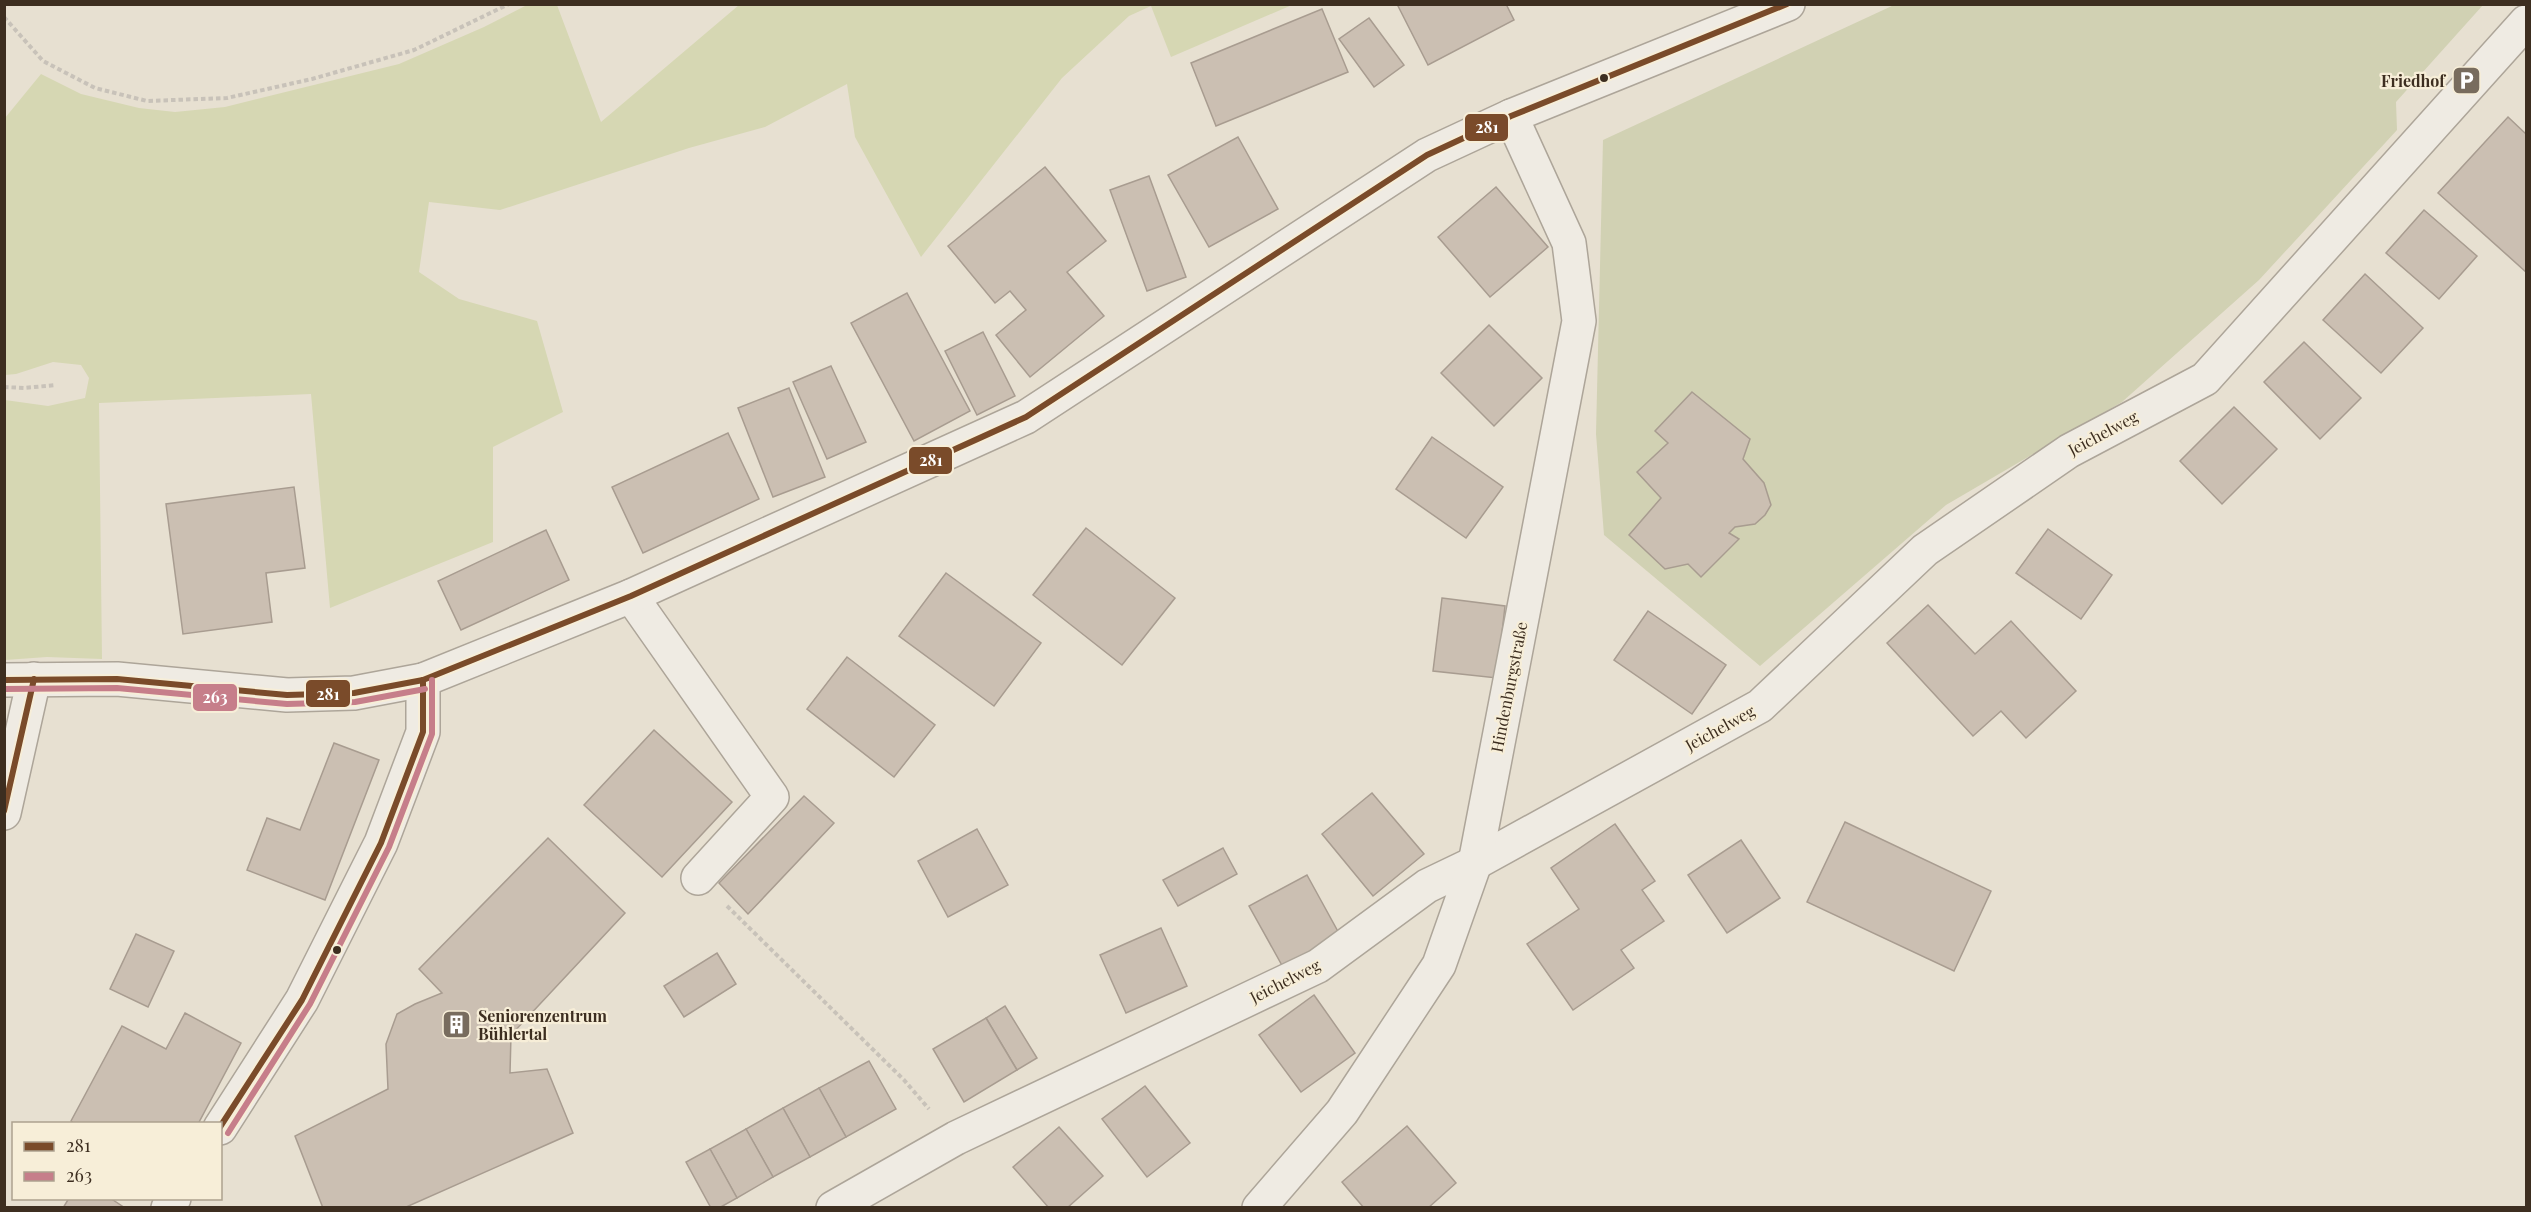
<svg xmlns="http://www.w3.org/2000/svg" width="2531" height="1212" viewBox="0 0 2531 1212" font-family="'Playfair Display',serif">
  <style>
    .green { fill: #d6d7b3 }
    .cemetery { fill: #d1d1b3 }
    .building { fill: #cbbfb2; stroke: #a89c90; stroke-width: 1.5 }
    .lines { fill: none; stroke-linecap: round; stroke-linejoin: round }
    .minor-casing { stroke: #ada599; stroke-width: 36 }
    .path { stroke: #c8c2b9; stroke-width: 4; stroke-dasharray: 4.5 3; stroke-linecap: butt }
    .minor { stroke: #efebe3; stroke-width: 33 }
    .bus-1-casing { stroke: #f7eed8; stroke-width: 10 }
    .bus-2-casing { stroke: #f7eed8; stroke-width: 10 }
    .bus-1 { stroke: #7a4b2a; stroke-width: 6 }
    .bus-2 { stroke: #c67e8a; stroke-width: 6 }
    .bus-dot { fill: #3d2e20; stroke: #f7eed8; stroke-width: 2 }
    .labels { text-anchor: middle; stroke-width: 4.5; stroke-linejoin: round; paint-order: stroke }
    .poi-label { font-size: 16px; font-weight: bold; fill: #3d2e20; stroke: #f7eed8; text-anchor: end }
    .street-label { font-size: 16px; fill: #3d2e20; stroke: #f7eed8 }
    .line-badge { stroke: #f7eed8; stroke-width: 2 }
    .badge-label { font-size: 16px; text-anchor: middle; font-weight: bold; fill: #fff }
  </style>
  <rect width="100%" height="100%" fill="#e7e0d1"/>
  <polygon class="green" points="527,5 557,5 601,122 739,5 1292,5 1171,57 1151,6 1129,16 1062,78 921,257 855,137 847,84 765,127 689,148 500,210 429,202 419,272 459,299 537,321 563,412 493,447 493,542 330,608 311,394 99,403 102,659 47,657 5,660 5,400 48,406 85,398 89,378 81,365 53,362 16,374 5,375 5,118 41,74 81,94 139,108 175,112 225,107 399,64 484,27"/>
  <polygon class="cemetery" points="1894,5 2483,5 2396,102 2397,130 2259,280 2122,402 1946,505 1760,666 1604,535 1596,434 1603,140"/>
  <g class="building">
    <polygon points="1397,4 1506,4 1514,20 1428,65"/>
    <polygon points="1322,9 1348,72 1216,126 1191,63"/>
    <polygon points="1369,18 1404,65 1374,87 1339,39"/>
    <polygon points="2508,117 2526,134 2526,272 2438,193"/>
    <polygon points="1238,137 1278,209 1209,247 1168,175"/>
    <polygon points="1045,167 1106,241 1067,272 1104,316 1030,377 996,335 1026,310 1010,291 995,303 948,246"/>
    <polygon points="1149,176 1186,277 1147,291 1110,190"/>
    <polygon points="1496,187 1548,247 1490,297 1438,237"/>
    <polygon points="2424,210 2477,256 2439,299 2386,253"/>
    <polygon points="2365,274 2423,328 2381,373 2323,320"/>
    <polygon points="907,293 970,411 914,441 851,323"/>
    <polygon points="1489,325 1542,378 1494,426 1441,373"/>
    <polygon points="983,332 1015,396 977,415 945,351"/>
    <polygon points="2304,342 2361,398 2320,439 2264,382"/>
    <polygon points="831,366 866,442 827,459 793,382"/>
    <polygon points="789,388 825,477 773,497 738,408"/>
    <polygon points="1692,392 1750,439 1743,459 1764,483 1771,505 1765,515 1755,524 1735,527 1729,533 1739,539 1701,577 1688,564 1665,569 1629,535 1661,498 1637,472 1668,443 1655,431"/>
    <polygon points="2234,407 2277,449 2222,504 2180,461"/>
    <polygon points="728,433 759,499 643,553 612,487"/>
    <polygon points="1432,437 1503,487 1466,538 1396,489"/>
    <polygon points="294,487 305,568 266,573 272,622 183,634 166,504"/>
    <polygon points="1086,528 1175,598 1122,665 1033,595"/>
    <polygon points="2048,529 2112,575 2081,619 2016,573"/>
    <polygon points="546,530 569,580 461,630 438,581"/>
    <polygon points="946,573 1041,643 994,706 899,636"/>
    <polygon points="1442,598 1505,606 1497,678 1433,671"/>
    <polygon points="1928,605 1975,654 2011,621 2076,691 2026,738 2001,711 1973,736 1887,643"/>
    <polygon points="1648,611 1726,665 1692,714 1614,660"/>
    <polygon points="847,657 935,725 894,777 807,709"/>
    <polygon points="654,730 732,802 662,877 584,805"/>
    <polygon points="334,743 379,760 325,900 247,870 267,818 300,830"/>
    <polygon points="1372,793 1424,854 1373,896 1322,834"/>
    <polygon points="804,796 834,823 748,914 719,883"/>
    <polygon points="1845,822 1991,891 1954,971 1807,902"/>
    <polygon points="1615,824 1655,881 1642,890 1664,921 1621,950 1634,968 1573,1010 1527,944 1579,909 1551,868"/>
    <polygon points="977,829 1008,885 948,917 918,861"/>
    <polygon points="548,838 625,913 511,1035 510,1073 547,1069 573,1133 404,1208 323,1208 295,1136 388,1089 386,1044 397,1014 415,1004 442,993 419,969"/>
    <polygon points="1741,840 1780,898 1727,933 1688,875"/>
    <polygon points="1223,848 1237,874 1178,906 1163,880"/>
    <polygon points="1307,875 1341,937 1284,969 1249,906"/>
    <polygon points="1161,928 1187,986 1126,1013 1100,955"/>
    <polygon points="136,934 174,951 148,1007 110,989"/>
    <polygon points="717,953 736,984 684,1017 664,986"/>
    <polygon points="1314,995 1355,1053 1301,1092 1259,1035"/>
    <polygon points="1005,1006 1037,1058 1017,1070 986,1018"/>
    <polygon points="185,1013 241,1043 198,1124 75,1124 71,1121 122,1026 166,1049"/>
    <polygon points="986,1018 1017,1070 964,1102 933,1049"/>
    <polygon points="869,1061 896,1109 846,1137 819,1088"/>
    <polygon points="1145,1086 1190,1143 1147,1177 1102,1119"/>
    <polygon points="819,1088 846,1137 810,1157 783,1108"/>
    <polygon points="783,1108 810,1157 773,1177 746,1129"/>
    <polygon points="1407,1126 1456,1183 1428,1208 1364,1208 1342,1182"/>
    <polygon points="1059,1127 1103,1176 1067,1208 1049,1208 1013,1167"/>
    <polygon points="746,1129 773,1177 737,1198 710,1149"/>
    <polygon points="710,1149 737,1198 719,1208 711,1208 686,1162"/>
    <polygon points="69,1198 110,1198 125,1208 63,1208"/>
  </g>
  <g class="lines">
    <defs>
      <g id="minor">
        <polyline points="631,596 772,797 698,878"/>
        <polyline points="4,680 117,679 287,695 354,693 423,680 631,596 1026,417 1427,155 1511,116 1788,4"/>
        <polyline points="4,813 34,679"/>
        <polyline points="220,1128 302,1000 381,843 423,732 423,680"/>
        <polyline points="168,1208 174,1198"/>
        <polyline points="833,1208 956,1138 1318,966 1427,886 1475,863 1760,706 1925,550 2069,451 2205,379 2526,22"/>
        <polyline points="1259,1208 1342,1112 1439,965 1475,863 1579,321 1569,243 1511,116"/>
      </g>
    </defs>
    <use href="#minor" class="minor-casing"/>
    <g class="path">
      <polyline points="4,17 43,61 95,88 147,101 227,98 312,79 414,50 509,4"/>
      <polyline points="4,387 24,388 56,385"/>
      <polyline points="727,906 904,1080 929,1109"/>
    </g>
    <use href="#minor" class="minor"/>
    <defs>
      <g id="bus-1">
        <polyline points="4,680 117,679 287,695 354,693 423,680 631,596 1026,417 1427,155 1511,116 1787,4"/>
        <polyline points="4,811 34,679"/>
        <polyline points="220,1127 302,1000 381,843 423,732 423,680"/>
      </g>
      <g id="bus-2">
        <polyline points="4,689 117,688 287,704 355,702 425,689"/>
        <polyline points="228,1133 310,1004 389,847 432,734 432,680"/>
      </g>
    </defs>
    <use href="#bus-1" class="bus-1-casing"/>
    <use href="#bus-2" class="bus-2-casing"/>
    <use href="#bus-1" class="bus-1"/>
    <use href="#bus-2" class="bus-2"/>
  </g>
  <defs>
    <symbol id="parking-square" viewBox="-11 -11 22 22"><rect x="-9" y="-9" width="18" height="18" rx="4" fill="#786c5e" stroke="#f7eed8"/><path d="M-3.5-5.5H1a3.5 3.5 0 0 1 0 7H-1V5.5H-3.5ZM-1-3.4V-.6H.8a1.4 1.4 0 0 0 0-2.8Z" fill="#fff"/></symbol>
    <symbol id="building-square" viewBox="-11 -11 22 22"><rect x="-9" y="-9" width="18" height="18" rx="4" fill="#786c5e" stroke="#f7eed8"/><path d="M-4-6H4V6H1V3H-1V6H-4ZM-2.5-4.3h1.7v1.8h-1.7ZM.8-4.3h1.7v1.8H.8ZM-2.5-1h1.7V.8h-1.7ZM.8-1h1.7V.8H.8Z" fill="#fff"/></symbol>
  </defs>
  <g fill-rule="evenodd">
    <use href="#parking-square" x="2450" y="64" width="33" height="33"/>
    <use href="#building-square" x="440" y="1008" width="33" height="33"/>
  </g>
  <g class="bus-dot">
    <circle cx="1604" cy="78" r="5"/>
    <circle cx="337" cy="950" r="5"/>
  </g>
  <g class="labels">
    <g class="poi-label">
      <text x="2445" y="87">Friedhof</text>
      <text x="478" y="1022" text-anchor="start">Seniorenzentrum<tspan x="478" dy="18">Bühlertal</tspan></text>
    </g>
    <g class="street-label">
      <text transform="translate(2103 433) rotate(-28)" y="6">Jeichelweg</text>
      <text transform="translate(1509 687) rotate(-79)" y="6">Hindenburgstraße</text>
      <text transform="translate(1720 728) rotate(-29)" y="6">Jeichelweg</text>
      <text transform="translate(1285 981) rotate(-27)" y="6">Jeichelweg</text>
    </g>
  </g>
  <g class="line-badge">
    <rect x="1464" y="113" width="45" height="29" rx="6" fill="#7a4b2a"/>
    <rect x="908" y="446" width="45" height="29" rx="6" fill="#7a4b2a"/>
    <rect x="305" y="679" width="46" height="29" rx="6" fill="#7a4b2a"/>
    <rect x="192" y="683" width="46" height="29" rx="6" fill="#c67e8a"/>
  </g>
  <g class="badge-label">
    <text x="1487" y="133">281</text>
    <text x="931" y="466">281</text>
    <text x="328" y="700">281</text>
    <text x="215" y="703">263</text>
  </g>
  <rect width="2531" height="1212" fill="none" stroke="#3d2e20" stroke-width="12"/>
  <rect x="12" y="1122" width="210" height="78" fill="#f7eed8" stroke="#ada18e" stroke-width="1.5"/>
  <rect x="24" y="1142" width="30" height="9" fill="#7a4b2a" stroke="#ada18e" stroke-width="1.5"/>
  <text x="66" y="1152" font-size="18" fill="#3d2e20">281</text>
  <rect x="24" y="1172" width="30" height="9" fill="#c67e8a" stroke="#ada18e" stroke-width="1.5"/>
  <text x="66" y="1182" font-size="18" fill="#3d2e20">263</text>
</svg>
